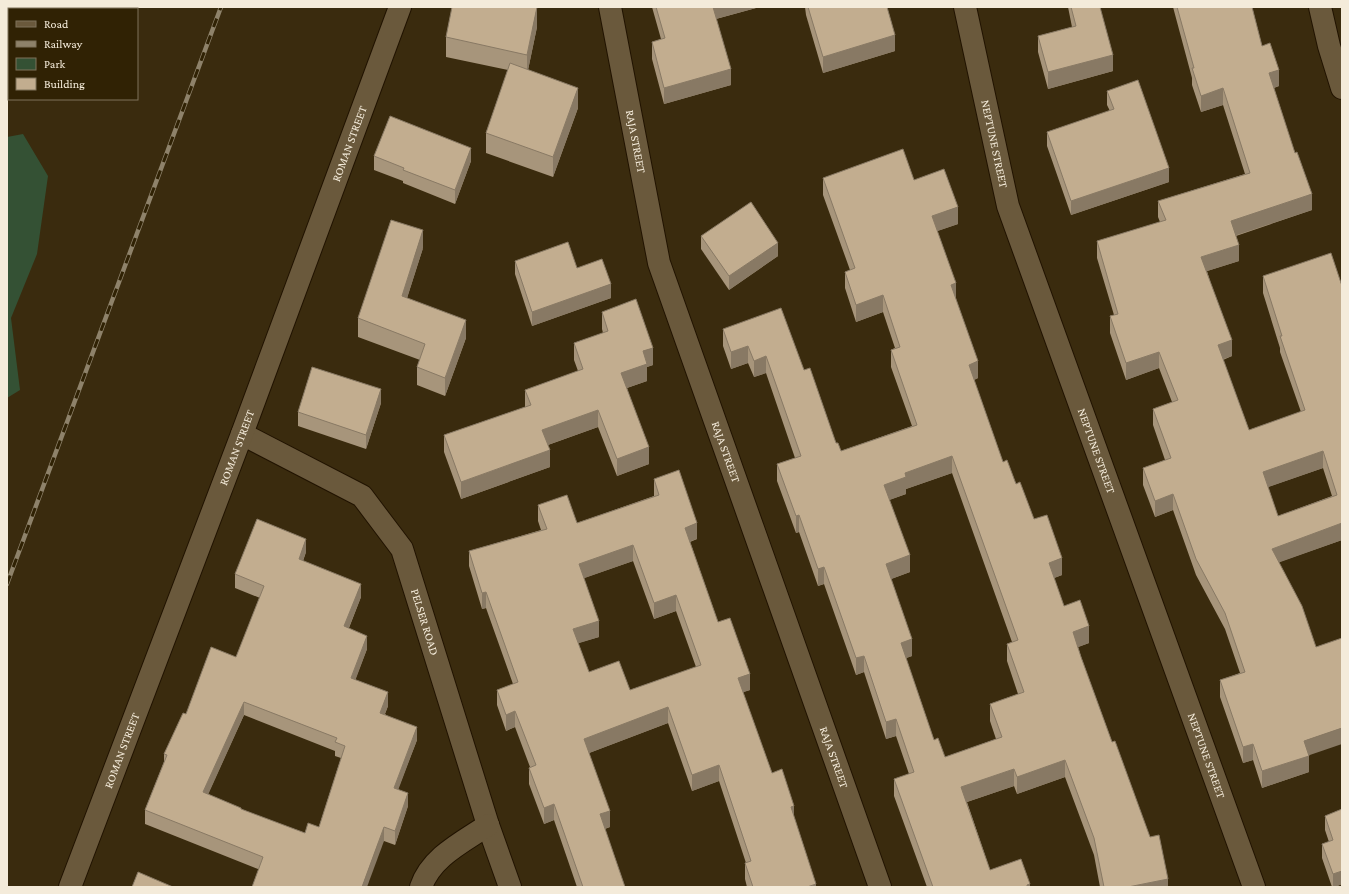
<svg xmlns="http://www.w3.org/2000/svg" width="1349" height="894" viewBox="0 0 1349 894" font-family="'Crimson Pro',serif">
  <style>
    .green { fill: #345134 }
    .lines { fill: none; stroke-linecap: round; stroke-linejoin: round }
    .minor-casing { stroke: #211300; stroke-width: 24 }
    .minor { stroke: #6a593c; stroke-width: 22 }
    .rail-casing { stroke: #8e826a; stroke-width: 4.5 }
    .rail { stroke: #302204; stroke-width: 3; stroke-dasharray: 9; stroke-linecap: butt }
    .wall { fill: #a7957b; fill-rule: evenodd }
    .shaded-wall { fill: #887964 }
    .building { fill: #c2ad8f; stroke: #887964; fill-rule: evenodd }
    .labels { text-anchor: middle; stroke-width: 4; stroke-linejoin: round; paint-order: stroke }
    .street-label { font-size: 12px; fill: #f4ebda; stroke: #302204 }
  </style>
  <rect width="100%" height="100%" fill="#3a2b0e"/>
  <polygon class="green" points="23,134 48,176 37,254 11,318 20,390 7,398 7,137"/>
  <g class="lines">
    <defs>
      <g id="minor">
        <path id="s1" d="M610 7 659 263 880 887"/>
        <path id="s2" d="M965 7 1008 206 1254 887"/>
        <polyline points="1320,7 1329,46 1342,88"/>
        <path id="s3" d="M242 434 362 496 402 549 488 825 510 887"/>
        <path id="s4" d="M70 887 242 434 400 7"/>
        <path d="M421 887C431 857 463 842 488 825"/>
      </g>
    </defs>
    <use href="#minor" class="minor-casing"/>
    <use href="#minor" class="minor"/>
    <defs>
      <polyline id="rail" points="7,584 221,7"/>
    </defs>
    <use href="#rail" class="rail-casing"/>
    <use href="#rail" class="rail"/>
  </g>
  <g class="wall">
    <polygon points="652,7 756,7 756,8 716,19 731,85 664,104 652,59 652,42 661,39"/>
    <polygon points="805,7 887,7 895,51 823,73 806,15"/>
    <polygon points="1068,7 1100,7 1113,71 1048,89 1038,52 1038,36 1072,27"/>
    <path d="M1173 7H1252L1262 46 1279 86 1274 88 1312 210 1236 236 1239 261 1207 271 1232 356 1223 360 1249 430 1301 412 1280 352V348L1263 293V276L1342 286V540L1279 562 1309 755V772L1262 788 1253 760 1243 763 1220 697V680L1240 673 1225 629 1196 575 1173 510 1155 517 1143 485V468L1165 460 1153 425V409L1172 402 1159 368 1126 380 1110 333V316L1114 315 1097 258V241L1160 222 1158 217V201L1245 174 1223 105 1201 112 1192 85V78ZM1323 468 1332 496 1278 516 1268 487Z"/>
    <polygon points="537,27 528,70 578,108 553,177 486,153 486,133 508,70 446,57 446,37"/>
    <polygon points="1107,91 1169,182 1071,215 1047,146 1047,132 1110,111 1107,105"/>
    <polygon points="374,156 471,161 455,204 403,183 403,181 374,170"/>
    <path d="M823 178 914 180 958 224 937 231 978 378 974 380 1003 462 1016 484 1062 575 1054 578 1064 606 1089 643 1078 647 1081 657 1112 742 1150 837 1168 887H1100L1094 855 1065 777 1017 794 1014 786 967 802 990 870 1030 887H927L894 796V779L909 774 896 736 886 739 864 672 856 675 824 584 818 586 799 532 796 533 777 481V464L795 458 766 373 754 377 748 363 731 369 723 346V329L804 370 836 443 841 451 912 426 891 367V350L895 348 883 312 856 322 845 288V272L850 270 823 195ZM952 473 1012 642 1007 644V661L1018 694 990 704V721L996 739 945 757 934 740 906 658 912 656 891 579 910 572 889 500 906 494V489Z"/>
    <polygon points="701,236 778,256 729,290 701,249"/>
    <polygon points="423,248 407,298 466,338 445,396 417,385 417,367 420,360 358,337 358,318"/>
    <polygon points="515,261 577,268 611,298 532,326 515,274"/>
    <polygon points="602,312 653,365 647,367 647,381 627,388 649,464 617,476 598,427 548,445 550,467 461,499 444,452 444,435 525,407 525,390 578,371 574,360 574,343 603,333 602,329"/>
    <polygon points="381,403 366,449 298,426 298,412"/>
    <path d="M654 479 697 539 690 542 718 622 750 690 743 692 772 773 794 818 816 887H747L745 879V863H746L719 781 692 791 668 723 589 753 610 827 605 829 625 887H577L554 820 544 824 529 784V768L530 767 515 727 506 731 497 705V690L513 684 486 608 482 609 469 566V551L541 530 538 521V505L577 523 654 496ZM633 561 654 619 676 611 696 667 630 690 589 672 578 643 599 637 584 578Z"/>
    <path d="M306 552 303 561 361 597 349 628 367 649 355 680 388 706 385 714 417 740 398 789 408 806 395 845 384 841 258 869 145 824V810L164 762V754L186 714 236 657 260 598 235 588V574ZM244 715 335 751V756L341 758 319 827 305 833 241 809 208 794Z"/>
    <polygon points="1342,809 1342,884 1335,887 1332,887 1322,858 1322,844 1329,842 1325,830 1325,816"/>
  </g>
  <g class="shaded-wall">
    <polygon points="537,7 537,27 527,75 527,55"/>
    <polygon points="712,7 756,7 756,8 712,20"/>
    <polygon points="895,35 895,51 823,73 823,57"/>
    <polygon points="1113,55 1113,71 1048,89 1048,72"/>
    <polygon points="731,69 731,85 664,104 664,88"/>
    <polygon points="1279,70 1279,86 1269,89 1269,73"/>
    <polygon points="578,88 578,108 553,177 553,157"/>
    <polygon points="1223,88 1223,105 1201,112 1201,96"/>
    <polygon points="471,148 471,161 455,204 455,190"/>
    <polygon points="1169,168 1169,182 1071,215 1071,201"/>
    <polygon points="1312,194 1312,210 1231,237 1231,221"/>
    <polygon points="958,207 958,224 932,233 932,216"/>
    <polygon points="423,230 423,248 402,314 402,296"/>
    <polygon points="778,243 778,256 729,290 729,276"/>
    <polygon points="1239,245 1239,261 1201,273 1201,257"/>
    <polygon points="956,283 956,300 951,285"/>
    <polygon points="611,284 611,298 532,326 532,312"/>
    <polygon points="883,295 883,312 856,322 856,305"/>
    <polygon points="466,320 466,338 445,396 445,378"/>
    <polygon points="1232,340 1232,356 1218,361 1218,345"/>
    <polygon points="748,346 748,363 731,369 731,352"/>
    <polygon points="653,348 653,365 647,367 647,381 621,390 621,373 643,351"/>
    <polygon points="1159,352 1159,368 1126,380 1126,363"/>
    <polygon points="766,356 766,373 754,377 754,361"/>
    <polygon points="978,361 978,378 969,382 969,365"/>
    <polygon points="381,389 381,403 366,449 366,435"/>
    <polygon points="598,410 598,427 542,447 542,430"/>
    <polygon points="649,447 649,464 617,476 617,459"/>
    <polygon points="550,450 550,467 461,499 461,482"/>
    <polygon points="1323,451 1323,468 1263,489 1263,472"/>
    <polygon points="952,456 952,473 906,489 906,494 884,502 884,485 905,473"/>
    <polygon points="1173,494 1173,510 1155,517 1155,501"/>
    <polygon points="799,515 799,532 796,533 796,516"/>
    <polygon points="697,523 697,539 685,543 685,528"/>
    <polygon points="1342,523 1342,540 1272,565 1272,549"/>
    <polygon points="306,539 306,552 299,572 299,559"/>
    <polygon points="633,545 633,561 579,580 579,564"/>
    <polygon points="910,555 910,572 886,581 886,564"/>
    <polygon points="1062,558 1062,575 1049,580 1049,563"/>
    <polygon points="824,567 824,584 818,586 818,569"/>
    <polygon points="361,584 361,597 344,640 344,626"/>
    <polygon points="486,592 486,608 482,609 482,593"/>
    <polygon points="676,595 676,611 654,619 654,603"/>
    <polygon points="599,621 599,637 573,645 573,629"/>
    <polygon points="1089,626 1089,643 1073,649 1073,632"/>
    <polygon points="367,636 367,649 351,692 351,678"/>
    <polygon points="912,639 912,656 901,660 901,643"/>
    <polygon points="864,656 864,672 856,675 856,658"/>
    <polygon points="750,674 750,690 738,694 738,678"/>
    <polygon points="388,692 388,706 380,726 380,713"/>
    <polygon points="244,702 244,715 203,806 203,792"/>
    <polygon points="668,707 668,723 584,755 584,739"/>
    <polygon points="515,711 515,727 506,731 506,715"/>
    <polygon points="896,719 896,736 886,739 886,722"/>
    <polygon points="417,727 417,740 394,801 394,788"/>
    <polygon points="1342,728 1342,744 1304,757 1304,741"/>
    <polygon points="1253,744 1253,760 1243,763 1243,747"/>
    <polygon points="1309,756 1309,772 1262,788 1262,771"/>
    <polygon points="1065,760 1065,777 1017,794 1017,777"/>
    <polygon points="719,765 719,781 692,791 692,775"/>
    <polygon points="1014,769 1014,786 961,804 961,787"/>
    <polygon points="408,793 408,806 395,845 395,831"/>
    <polygon points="554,804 554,820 544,824 544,808"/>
    <polygon points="794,806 794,822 791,807"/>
    <polygon points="610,811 610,827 600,830 600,814"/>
    <polygon points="384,827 384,841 367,887 362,887"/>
    <polygon points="1342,871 1342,884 1335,887 1333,887 1333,874"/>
    <polygon points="1168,879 1168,887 1128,887"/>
    <polygon points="816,884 816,887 807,887"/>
    <polygon points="1030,884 1030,887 1027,887 1027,885"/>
  </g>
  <g class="building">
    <polygon points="452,7 537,7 527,55 446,37"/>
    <polygon points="656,7 713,7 731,69 664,88 652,42 665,38"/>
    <polygon points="808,7 887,7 895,35 823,57"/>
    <polygon points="1071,7 1100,7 1113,55 1048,72 1038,36 1076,26"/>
    <path d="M1177 7H1252L1262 46 1270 43 1279 70 1269 73 1295 153 1297 152 1312 194 1231 221 1239 245 1201 257 1232 340 1218 345 1249 430 1305 410 1280 336H1282L1263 276 1331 253 1342 286V523L1272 549 1302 606 1316 647 1342 638V728L1304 741 1309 756 1262 771 1253 744 1243 747 1220 680 1245 672 1225 613 1196 559 1173 494 1155 501 1143 468 1171 458 1153 409 1178 400 1159 352 1126 363 1110 316 1118 314 1097 241 1166 220 1158 201 1250 173 1223 88 1201 96 1192 68H1194ZM1323 451 1337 495 1278 516 1263 472Z"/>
    <polygon points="510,63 578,88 553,157 486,133"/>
    <polygon points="1138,80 1169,168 1071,201 1047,132 1114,109 1107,91"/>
    <polygon points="390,116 471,148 455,190 403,170 404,168 374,156"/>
    <path d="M903 149 914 180 944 169 958 207 932 216 956 283 951 285 978 361 969 365 1003 462 1007 460 1016 484 1020 482 1034 519 1047 515 1062 558 1049 563 1064 606 1080 600 1089 626 1073 632 1081 657 1112 742 1115 741 1150 837 1159 835 1168 879 1128 887H1104L1094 838 1065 760 1017 777 1014 769 961 787 990 870 1021 859 1030 884 1027 885V887H933L894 779 914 772 896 719 886 722 864 656 856 658 824 567 818 569 799 515 796 516 777 464 801 456 766 356 754 361 748 346 731 352 723 329 781 308 804 370 810 368 836 443H838L841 451 917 425 891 350 900 347 883 295 856 305 845 272 855 268 823 178ZM952 456 1018 640 1007 644 1024 692 990 704 1002 737 945 757 938 738 934 740 901 643 912 639 886 564 910 555 884 485 906 477 905 473Z"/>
    <polygon points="751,202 778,243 729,276 701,236"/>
    <polygon points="391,220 423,230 402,296 466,320 445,378 417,367 425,344 358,318"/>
    <polygon points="568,242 577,268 602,259 611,284 532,312 515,261"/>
    <polygon points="636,299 653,348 643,351 647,364 621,373 649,447 617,459 598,410 542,430 550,450 461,482 444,435 531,405 525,390 583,369 574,343 608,331 602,312"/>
    <polygon points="312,367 381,389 366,435 298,412"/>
    <path d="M679 470 697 523 685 528 718 622 730 618 750 674 738 678 772 773 782 769 794 806 791 807 816 884 807 887H753L745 863 751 861 719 765 692 775 668 707 584 739 610 811 600 814 625 887H583L554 804 544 808 529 768 536 765 515 711 506 715 497 690 518 682 486 592 482 593 469 551 547 529 538 505 567 495 577 523 659 495 654 479ZM633 545 654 603 676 595 701 665 630 690 619 661 589 672 573 629 599 621 579 564Z"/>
    <path d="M257 519 306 539 299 559 361 584 344 626 367 636 351 678 388 692 380 713 417 727 394 788 408 793 395 831 384 827 362 887H252L263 857 145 810 167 755 164 754 183 713 186 714 211 647 236 657 264 586 235 574ZM244 702 337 738 335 742 345 746 319 827 308 823 305 833 241 809V808L203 792Z"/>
    <polygon points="1342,809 1342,871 1333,874 1322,844 1333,840 1325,816"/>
    <polygon points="138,872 173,887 132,887"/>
  </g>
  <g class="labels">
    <g class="street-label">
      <text dy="4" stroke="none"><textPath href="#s1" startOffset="137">RAJA STREET</textPath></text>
      <text dy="4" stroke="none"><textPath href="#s4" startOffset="794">ROMAN STREET</textPath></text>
      <text dy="4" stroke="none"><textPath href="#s2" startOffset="140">NEPTUNE STREET</textPath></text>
      <text dy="4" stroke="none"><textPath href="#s4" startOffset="470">ROMAN STREET</textPath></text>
      <text dy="4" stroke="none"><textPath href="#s2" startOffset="464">NEPTUNE STREET</textPath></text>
      <text dy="4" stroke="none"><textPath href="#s1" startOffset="461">RAJA STREET</textPath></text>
      <text dy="4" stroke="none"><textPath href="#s3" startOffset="278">PELSER ROAD</textPath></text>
      <text dy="4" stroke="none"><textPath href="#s4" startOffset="146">ROMAN STREET</textPath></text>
      <text dy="4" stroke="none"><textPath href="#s2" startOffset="788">NEPTUNE STREET</textPath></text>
      <text dy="4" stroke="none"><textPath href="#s1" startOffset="785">RAJA STREET</textPath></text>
    </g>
  </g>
  <rect width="1349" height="894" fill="none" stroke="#f4ebda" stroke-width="16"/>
  <rect x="8" y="8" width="130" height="92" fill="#302204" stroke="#7e725a"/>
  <rect x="16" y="21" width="20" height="6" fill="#6a593c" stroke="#7e725a"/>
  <text x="44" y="28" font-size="12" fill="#f4ebda">Road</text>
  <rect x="16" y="41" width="20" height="6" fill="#8e826a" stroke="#7e725a"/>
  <text x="44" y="48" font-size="12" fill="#f4ebda">Railway</text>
  <rect x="16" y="58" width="20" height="12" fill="#345134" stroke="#7e725a"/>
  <text x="44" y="68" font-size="12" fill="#f4ebda">Park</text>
  <rect x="16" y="78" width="20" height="12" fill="#c2ad8f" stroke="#7e725a"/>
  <text x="44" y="88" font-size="12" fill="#f4ebda">Building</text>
</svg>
